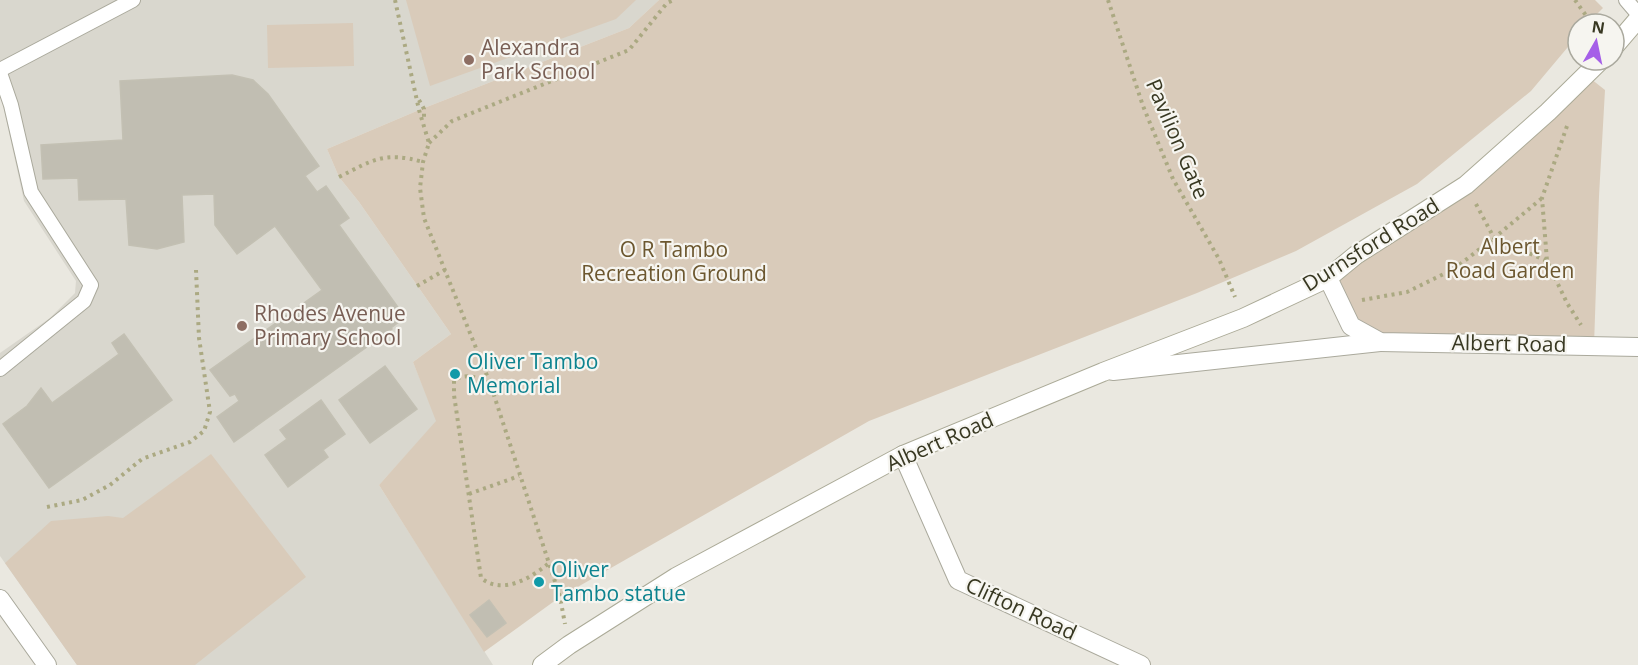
<svg xmlns="http://www.w3.org/2000/svg" width="1638" height="665" viewBox="0 0 1638 665" font-family="'Open Sans',sans-serif">
  <style>
    .built { fill: #d9d7ce }
    .green { fill: #d9cbba }
    .building { fill: #c1beb2; stroke: #c3c0b3; stroke-width: 1.5 }
    .lines { fill: none; stroke-linecap: round; stroke-linejoin: round }
    .service-casing { stroke: #aaa99c; stroke-width: 16 }
    .minor-casing { stroke: #aaa99c; stroke-width: 20 }
    .secondary-casing { stroke: #abaa97; stroke-width: 20 }
    .path { stroke: #aba982; stroke-width: 4; stroke-dasharray: 3 4.5; stroke-linecap: butt }
    .service { stroke: #fff; stroke-width: 14 }
    .minor { stroke: #fff; stroke-width: 18 }
    .secondary { stroke: #fff; stroke-width: 18 }
    .education-dot { fill: #8d6e63; stroke: #f6f5f0; stroke-width: 2 }
    .culture-dot { fill: #0f9aa8; stroke: #f6f5f0; stroke-width: 2 }
    .labels { text-anchor: middle; stroke-width: 4.5; stroke-linejoin: round; paint-order: stroke }
    .education-label { font-size: 21px; fill: #785e54; stroke: #f6f5f0; text-anchor: start }
    .street-label { font-size: 21px; fill: #383822; stroke: #f6f5f0 }
    .park-label { font-size: 21px; fill: #6c572f; stroke: #f6f5f0 }
    .culture-label { font-size: 21px; fill: #0d838f; stroke: #f6f5f0; text-anchor: start }
  </style>
  <rect width="100%" height="100%" fill="#eae8e0"/>
  <polygon class="built" points="0,0 659,0 629,28 419,110 327,149 339,177 359,202 451,334 413,362 437,421 379,485 493,665 77,665 0,556 0,353 50,318 75,293 76,281 24,201 3,105 7,72 0,74"/>
  <g class="green">
    <polygon points="406,0 636,0 616,19 430,86"/>
    <polygon points="659,0 1595,0 1603,8 1587,24 1578,24 1578,35 1531,91 1417,184 1296,251 1197,293 869,421 560,597 484,652 379,485 436,421 413,362 451,334 359,202 339,177 327,149 419,110 629,28"/>
    <polygon points="353,23 354,66 268,68 267,25"/>
    <polygon points="1586,75 1605,90 1599,196 1594,346 1362,333 1328,278 1466,185"/>
    <polygon points="211,454 306,577 195,665 77,665 5,563 51,521 108,516 123,518"/>
  </g>
  <g class="building">
    <polygon points="232,75 253,80 268,94 319,166 305,176 317,192 326,186 349,218 339,225 405,317 391,328 392,329 234,442 217,417 239,401 235,394 230,396 210,370 322,290 275,226 237,254 215,225 214,194 182,195 184,242 157,249 129,245 126,199 79,200 78,178 43,179 41,145 123,140 120,81"/>
    <polygon points="124,334 172,400 49,488 3,424 27,406 41,388 52,403 119,354 112,343"/>
    <polygon points="385,366 417,409 370,443 339,400"/>
    <polygon points="321,400 345,434 323,450 328,457 288,487 265,455 287,439 280,430"/>
    <polygon points="489,600 506,623 487,637 470,615"/>
  </g>
  <g class="lines">
    <defs>
      <g id="service">
        <polyline points="1626,0 1638,14"/>
        <polyline points="0,70 133,0"/>
        <polyline points="0,73 11,105 31,192 91,285 84,301 0,369"/>
      </g>
      <g id="minor">
        <polyline points="1328,278 1351,326 1380,342 1638,347"/>
        <polyline points="1113,371 1380,342"/>
        <polyline points="903,455 958,580 1141,665"/>
        <polyline points="0,599 47,665"/>
      </g>
      <g id="secondary">
        <polyline points="1614,47 1638,19"/>
        <polyline points="542,665 569,645 676,577 903,455 1103,372 1243,318 1328,278 1356,255 1466,185 1548,112 1601,60"/>
      </g>
    </defs>
    <use href="#service" class="service-casing"/>
    <use href="#minor" class="minor-casing"/>
    <use href="#secondary" class="secondary-casing"/>
    <g class="path">
      <polyline points="395,0 419,110 429,143 423,162 420,188 424,218 490,383 560,597 565,624"/>
      <polyline points="1108,0 1143,106 1173,179 1219,259 1235,297"/>
      <polyline points="1575,0 1592,24"/>
      <polyline points="419,100 424,109 424,119"/>
      <polyline points="1567,126 1542,198 1547,261 1567,303 1581,325"/>
      <polyline points="429,143 452,121 629,50 667,3 674,0"/>
      <path d="M339 177C373 160 384 151 423 162"/>
      <polyline points="1476,204 1494,238 1541,199"/>
      <polyline points="417,286 445,270"/>
      <polyline points="1362,300 1407,292 1454,269 1494,238 1547,261"/>
      <path d="M489 383C475 377 468 373 454 380V395L481 578C502 595 530 579 549 563"/>
      <polyline points="469,494 519,476"/>
      <polyline points="47,507 82,500 110,485 142,459 190,442 204,431 210,412 199,338 196,270"/>
    </g>
    <use href="#service" class="service"/>
    <use href="#minor" class="minor"/>
    <use href="#secondary" class="secondary"/>
  </g>
  <g class="education-dot">
    <circle cx="469" cy="60" r="6"/>
    <circle cx="242" cy="326" r="6"/>
  </g>
  <g class="culture-dot">
    <circle cx="455" cy="374" r="6"/>
    <circle cx="539" cy="582" r="6"/>
  </g>
  <g class="labels">
    <g class="education-label">
      <text x="481" y="55">Alexandra<tspan x="481" dy="24">Park School</tspan></text>
      <text x="254" y="321">Rhodes Avenue<tspan x="254" dy="24">Primary School</tspan></text>
    </g>
    <g class="street-label">
      <text transform="translate(1177 139) rotate(67)" y="7">Pavilion Gate</text>
      <text transform="translate(1371 245) rotate(-32)" y="7">Durnsford Road</text>
      <text transform="translate(1509 344) rotate(1)" y="7">Albert Road</text>
      <text transform="translate(940 442) rotate(-24)" y="7">Albert Road</text>
      <text transform="translate(1021 609) rotate(25)" y="7">Clifton Road</text>
    </g>
    <g class="park-label">
      <text x="1510" y="254">Albert<tspan x="1510" dy="24">Road Garden</tspan></text>
      <text x="674" y="257">O R Tambo<tspan x="674" dy="24">Recreation Ground</tspan></text>
    </g>
    <g class="culture-label">
      <text x="467" y="369">Oliver Tambo<tspan x="467" dy="24">Memorial</tspan></text>
      <text x="551" y="577">Oliver<tspan x="551" dy="24">Tambo statue</tspan></text>
    </g>
  </g>
  <g transform="translate(1596 42) rotate(9)"><circle r="28" fill="#f6f5f0" stroke="#aaa99e" stroke-width="1.5"/>
  <path d="M0-4.5L10 22L0 15L-10 22Z" fill="#a55fe8"/>
  <text y="-9" font-size="16" font-weight="bold" text-anchor="middle" fill="#383822">N</text>
  </g>
</svg>
